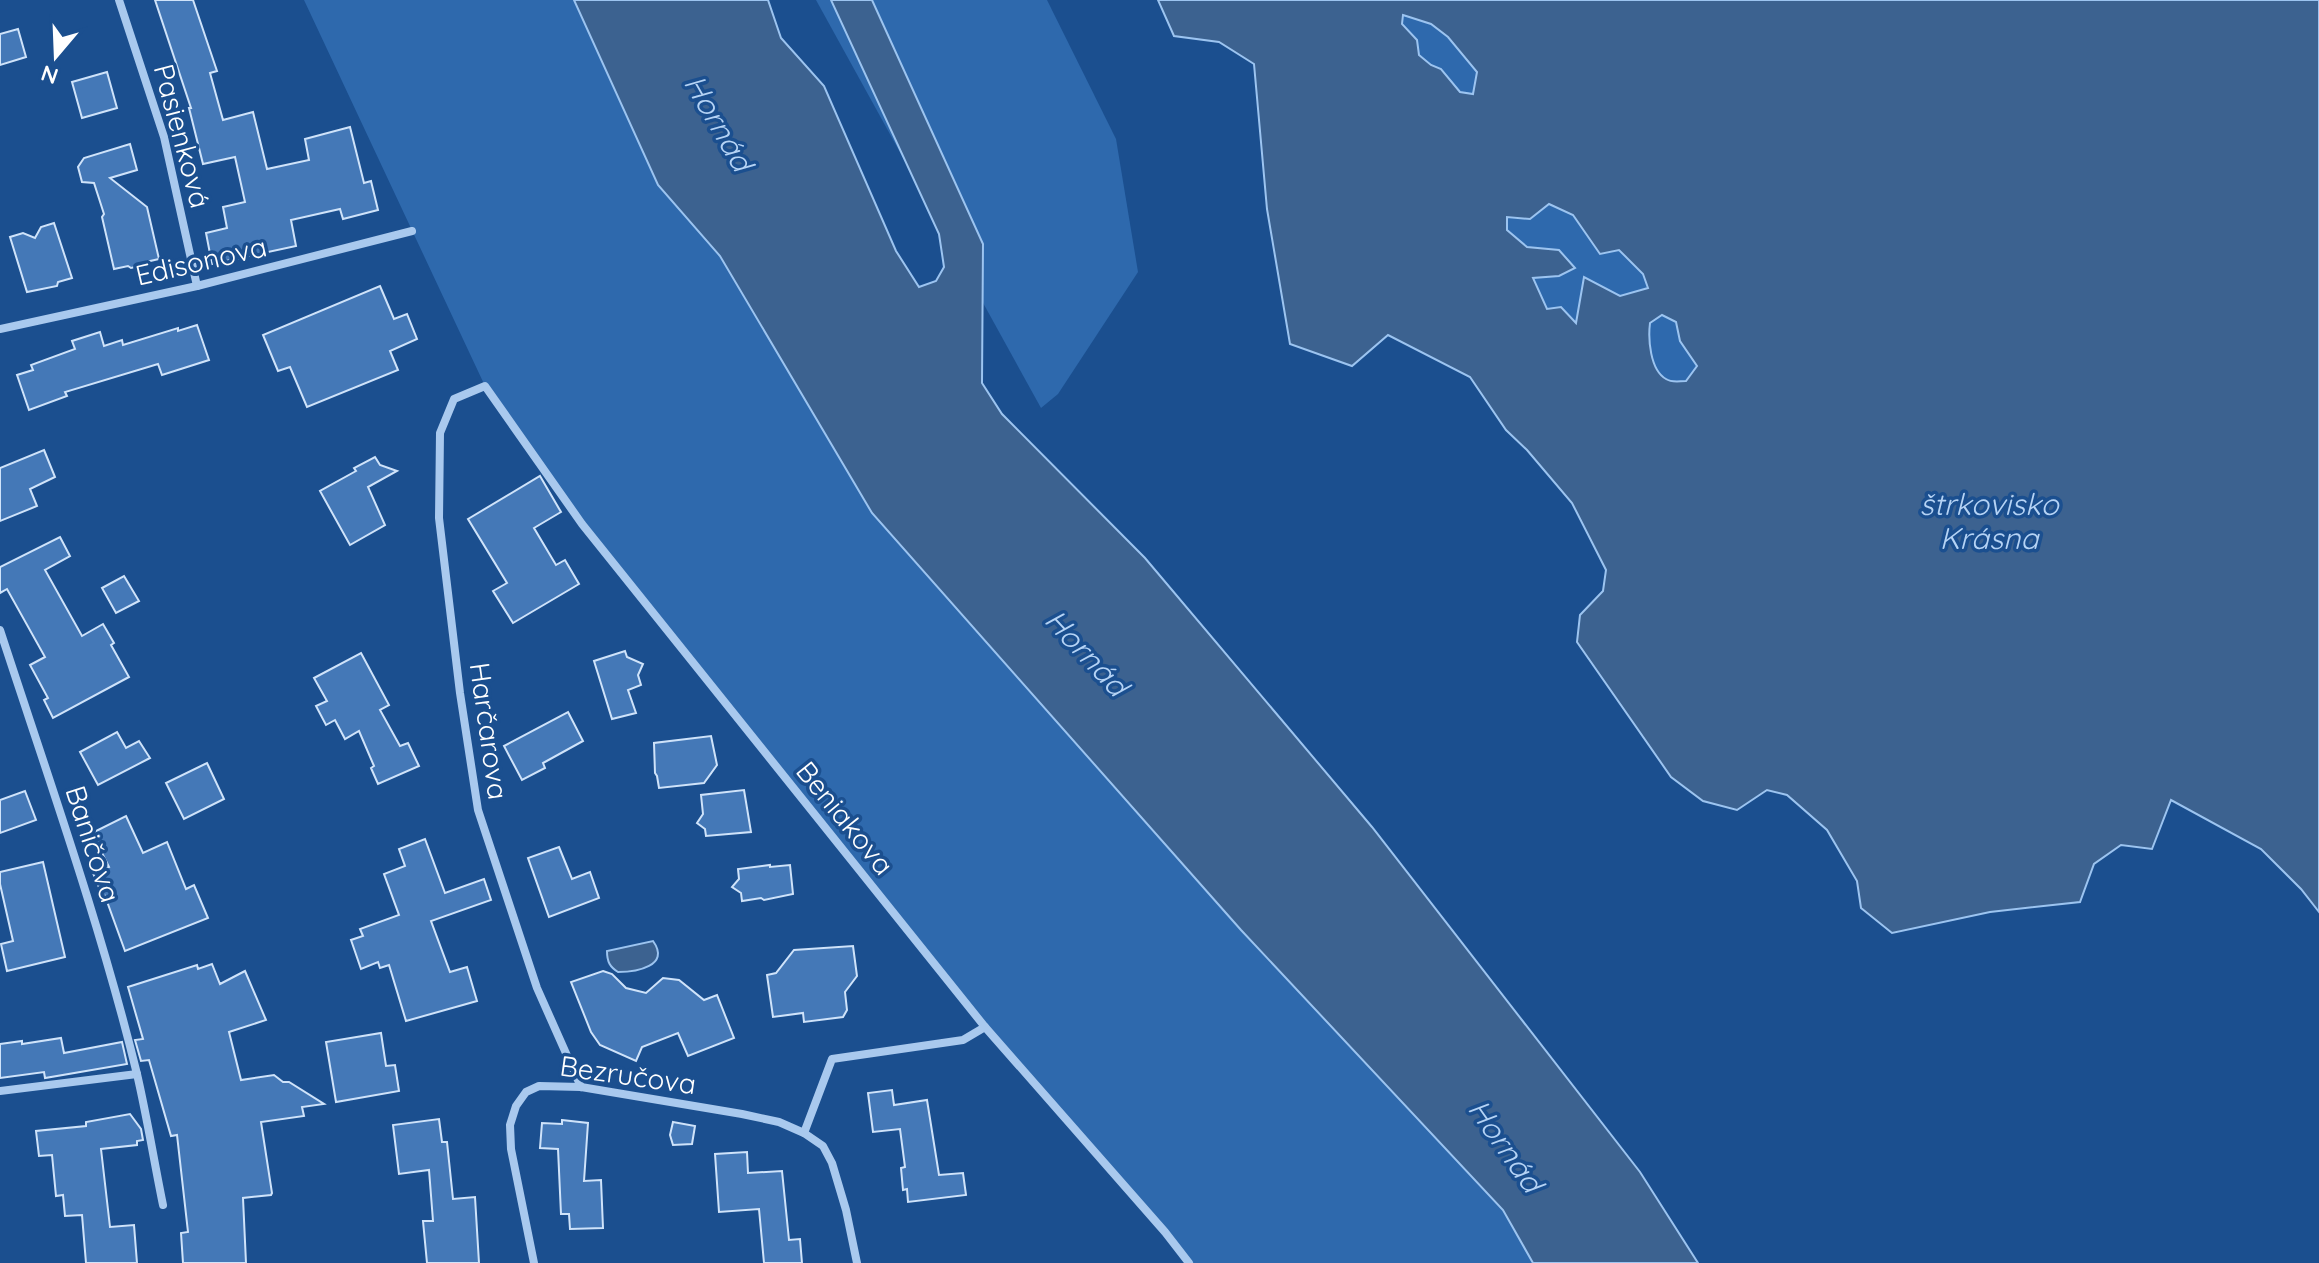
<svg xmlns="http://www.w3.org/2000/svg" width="2319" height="1263" viewBox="0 0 2319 1263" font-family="Quicksand,sans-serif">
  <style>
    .green { fill: #2e69ad }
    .water { fill: #3c6290; stroke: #9cc4f0; stroke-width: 2; fill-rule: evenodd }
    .building { fill: #4478b7; stroke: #cfe3fa; stroke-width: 2 }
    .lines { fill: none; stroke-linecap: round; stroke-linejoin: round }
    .street { stroke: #a9c9ee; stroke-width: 8 }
    .labels { text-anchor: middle; stroke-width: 7; stroke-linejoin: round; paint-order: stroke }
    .street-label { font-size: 28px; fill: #fff; stroke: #1b4f8f }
    .water-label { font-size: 30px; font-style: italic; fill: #b5d3f5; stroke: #1b4f8f }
  </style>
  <rect width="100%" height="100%" fill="#1b4f8f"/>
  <g class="green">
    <polygon points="304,0 574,0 658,185 720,256 1503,1210 1533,1263 1189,1263 985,1027 582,524 485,386"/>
    <polygon points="816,0 1047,0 1116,139 1138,272 1058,394 1041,408"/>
    <polygon points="1402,14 1431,24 1448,37 1477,72 1473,94 1460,93 1441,69 1431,65 1418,55 1402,24"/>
    <polygon points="1549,203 1573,215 1600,253 1619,250 1643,274 1649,288 1620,296 1576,324 1547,309 1533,277 1559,276 1574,267 1558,250 1527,247 1507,230 1507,217 1530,219"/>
    <path d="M1662 315 1676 322 1680 341 1697 367 1686 381C1679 381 1672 383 1666 379 1650 370 1648 339 1650 323Z"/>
  </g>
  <g class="water">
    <polygon points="574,0 768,0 781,38 824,86 896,251 919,287 936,281 944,267 939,234 831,0 872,0 983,244 982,383 1002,414 1145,558 1372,827 1640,1172 1698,1263 1533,1263 1503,1210 1241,930 872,513 720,256 658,185"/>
    <path d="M1158 0H2319V912L2301 889 2261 849 2171 800 2152 849 2121 845 2094 864 2080 902 1990 912 1892 933 1861 908 1857 881 1827 830 1787 795 1767 790 1737 810 1703 801 1671 777 1577 642 1580 615 1603 591 1606 570 1572 503 1527 450 1506 430 1470 377 1388 335 1352 366 1290 344 1267 209 1254 64 1219 42 1174 36ZM1403 15 1431 24 1448 37 1477 72 1473 94 1460 92 1441 69 1431 65 1419 55 1417 40 1402 24ZM1549 204 1573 215 1600 254 1619 250 1643 274 1648 288 1620 296 1584 277 1576 323 1561 307 1547 309 1533 278 1559 276 1575 268 1559 250 1527 247 1507 230V217L1530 219ZM1662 315 1676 322 1680 341 1697 366 1686 381C1679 381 1672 383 1666 379 1650 370 1648 339 1650 323Z"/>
    <path d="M653 941C671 966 636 972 618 972 610 967 607 962 607 951Z"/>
  </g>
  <g class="building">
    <polygon points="155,0 193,0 217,71 210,73 223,120 253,112 267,169 309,160 305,139 350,127 364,183 371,181 378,210 343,219 340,209 291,220 296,246 212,264 206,233 227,228 223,207 245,202 235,157 203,164 189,108 191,108"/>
    <polygon points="18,29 26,57 0,65 0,34"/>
    <polygon points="107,72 117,108 82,118 72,82"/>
    <polygon points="130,144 137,170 110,178 147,207 159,259 146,262 144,265 131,268 128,266 114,269 102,217 104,214 94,183 82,182 78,167 84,158"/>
    <polygon points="54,223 72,278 58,282 57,286 27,292 10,237 23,233 35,238 41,227"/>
    <polygon points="380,286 394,319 407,314 417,339 390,351 398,370 307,407 290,367 278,371 263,335"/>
    <polygon points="197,325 209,360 162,375 158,364 65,392 67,396 29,410 17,375 33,370 31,365 75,349 72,341 100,332 104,346 122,340 123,345 178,328 178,331"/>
    <polygon points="44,450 55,477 30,489 37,506 0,521 0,468"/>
    <polygon points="375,457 380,465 397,471 368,487 385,525 350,545 320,491 356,471 354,468"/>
    <polygon points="540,476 561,512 534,528 556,565 565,560 579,584 513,623 493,591 507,583 468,519"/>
    <polygon points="60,537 70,556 45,570 82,636 103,624 114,643 111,645 129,677 53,718 44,700 48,698 30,665 45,657 7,589 0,593 0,567"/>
    <polygon points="124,576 139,601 116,613 102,588"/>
    <polygon points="625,651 627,657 643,664 638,675 641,685 628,690 636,713 612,719 594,661"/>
    <polygon points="361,653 389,705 380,710 400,746 408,743 419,766 378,784 371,768 374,766 359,731 345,739 335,720 326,725 316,706 327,701 314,678"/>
    <polygon points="568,712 583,741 543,763 545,768 522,780 504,746"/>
    <polygon points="117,732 126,748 139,741 150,758 98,785 80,752"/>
    <polygon points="711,736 717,765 704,783 659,788 657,776 655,773 654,743"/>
    <polygon points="207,763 224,799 184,819 166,783"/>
    <polygon points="744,790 751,832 706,836 705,829 697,823 703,814 701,795"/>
    <polygon points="25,791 36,820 0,833 0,800"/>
    <polygon points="126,816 143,853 167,842 186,889 194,885 208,918 125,951 105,896 103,897 93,873 109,867 92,833"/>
    <polygon points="425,839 445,893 484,879 491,900 431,921 450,972 467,967 477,1001 406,1021 389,965 380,968 378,962 361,969 351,940 363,936 360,929 399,915 384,874 405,866 399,849"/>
    <polygon points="559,847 572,879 590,872 599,898 549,917 528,858"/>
    <polygon points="43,862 65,957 7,971 1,944 13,941 0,884 0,872"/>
    <polygon points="770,865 770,867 790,865 793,894 764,900 761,898 742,901 741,893 732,887 739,879 738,869"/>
    <polygon points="853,946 857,976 845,992 847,1010 843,1017 804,1022 803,1013 773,1017 767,975 776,973 794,950"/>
    <polygon points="212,964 220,984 245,971 266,1020 229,1032 241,1080 274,1075 283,1082 289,1082 324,1104 302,1107 304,1116 261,1122 272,1193 271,1195 243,1198 246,1263 183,1263 181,1233 188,1232 177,1135 171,1136 149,1060 141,1061 135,1040 143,1039 128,987 197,965 198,969"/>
    <polygon points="603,971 612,974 626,988 646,993 663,978 679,980 704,1000 717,995 734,1038 688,1056 678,1033 642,1047 636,1061 600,1045 591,1032 571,982"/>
    <polygon points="381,1033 386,1066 395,1065 399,1091 336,1102 326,1042"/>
    <polygon points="61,1038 64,1053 122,1042 127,1064 45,1078 44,1072 0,1078 0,1044 22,1041 22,1044"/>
    <polygon points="892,1090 894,1105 927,1100 939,1175 963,1173 966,1195 908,1202 907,1189 903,1190 901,1168 905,1167 900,1129 873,1132 868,1093"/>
    <polygon points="130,1114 141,1129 143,1140 137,1141 137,1145 101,1149 110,1227 134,1225 137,1263 86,1263 82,1215 65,1216 63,1195 56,1196 52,1155 39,1156 36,1131 86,1126 86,1122"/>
    <polygon points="439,1119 442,1142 447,1142 453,1199 475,1197 479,1263 427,1263 423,1221 433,1221 429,1170 399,1174 393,1125"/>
    <polygon points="562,1120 588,1123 584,1181 601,1180 603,1228 570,1229 569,1214 561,1214 558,1149 540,1148 542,1123 562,1124"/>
    <polygon points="673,1122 695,1126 692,1144 673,1145 670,1135"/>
    <polygon points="747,1152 748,1173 782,1171 789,1240 800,1239 802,1263 764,1263 759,1209 719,1212 715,1154"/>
  </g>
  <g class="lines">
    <g class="street">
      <polyline points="119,0 164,137 197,286"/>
      <polyline points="0,329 197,286 412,231"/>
      <path d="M0 630C48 777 100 923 137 1074 147 1117 154 1161 163 1205"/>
      <polyline points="581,1087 537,988 478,810 460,693 439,518 440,433 454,399 485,386 582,524 985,1027 1165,1232 1189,1263"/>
      <polyline points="0,1091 137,1074"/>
      <polyline points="804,1133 832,1059 963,1040 985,1027"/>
      <polyline points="534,1263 511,1149 510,1125 516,1106 526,1092 539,1086 581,1087 742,1114 779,1122 804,1133 823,1146 832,1163 846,1210 857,1263"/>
    </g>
  </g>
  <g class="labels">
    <g class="street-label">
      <text transform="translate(182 136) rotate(75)" y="10">Pasienková</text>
      <text transform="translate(201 261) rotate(-13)" y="10">Edisonova</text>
      <text transform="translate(489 731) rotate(82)" y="10">Harčarova</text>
      <text transform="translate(845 818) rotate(51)" y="10">Beniakova</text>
      <text transform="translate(93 844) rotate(72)" y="10">Baničova</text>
      <text transform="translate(628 1075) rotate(8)" y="10">Bezručova</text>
    </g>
    <g class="water-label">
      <text transform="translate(718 123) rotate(60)" y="10">Hornád</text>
      <text x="1989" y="515">štrkovisko<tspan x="1989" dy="34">Krásna</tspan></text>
      <text transform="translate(1086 653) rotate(47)" y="10">Hornád</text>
      <text transform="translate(1505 1146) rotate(55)" y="10">Hornád</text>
    </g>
  </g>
  <g transform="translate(56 56) rotate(199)" stroke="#1b4f8f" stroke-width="6" paint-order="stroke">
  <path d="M0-6L14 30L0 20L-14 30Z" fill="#ffffff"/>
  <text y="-12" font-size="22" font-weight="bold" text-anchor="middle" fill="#ffffff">N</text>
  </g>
</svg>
